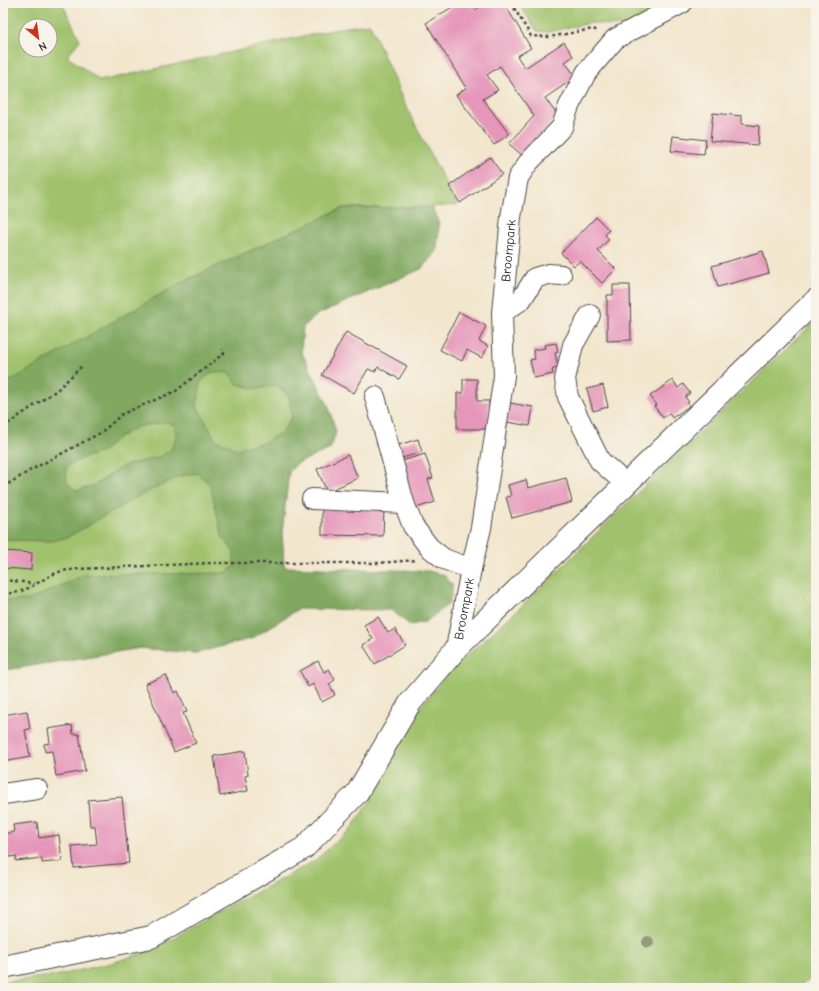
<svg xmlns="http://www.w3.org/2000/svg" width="819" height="991" viewBox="0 0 819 991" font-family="'Comic Neue',sans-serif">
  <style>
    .green { fill: #a0c26c; stroke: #66764c; fill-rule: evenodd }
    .forest { fill: #80a860; stroke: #566a46; fill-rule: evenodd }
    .building { fill: #e696ba }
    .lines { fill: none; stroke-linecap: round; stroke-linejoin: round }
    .minor-casing { stroke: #494743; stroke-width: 22 }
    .major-casing { stroke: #494743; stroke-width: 24 }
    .path { stroke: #494743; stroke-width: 2.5; stroke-dasharray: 3 3; stroke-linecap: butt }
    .minor { stroke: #fff; stroke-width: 20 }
    .major { stroke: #fff; stroke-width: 22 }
    .tree { fill: #98987e }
    .labels { text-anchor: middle; stroke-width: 4; stroke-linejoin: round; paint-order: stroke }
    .street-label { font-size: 13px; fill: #2b2b2b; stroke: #f7f3e8 }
  </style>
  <rect width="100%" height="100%" fill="#f7f3e8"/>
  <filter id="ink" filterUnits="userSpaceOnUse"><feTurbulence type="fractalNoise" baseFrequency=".025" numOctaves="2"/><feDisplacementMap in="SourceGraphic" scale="8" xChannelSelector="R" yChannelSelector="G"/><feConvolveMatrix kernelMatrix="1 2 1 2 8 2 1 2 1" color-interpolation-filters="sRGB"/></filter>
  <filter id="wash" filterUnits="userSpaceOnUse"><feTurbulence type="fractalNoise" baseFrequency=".012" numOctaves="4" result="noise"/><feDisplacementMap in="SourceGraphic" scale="16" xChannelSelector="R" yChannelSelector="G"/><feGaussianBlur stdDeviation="0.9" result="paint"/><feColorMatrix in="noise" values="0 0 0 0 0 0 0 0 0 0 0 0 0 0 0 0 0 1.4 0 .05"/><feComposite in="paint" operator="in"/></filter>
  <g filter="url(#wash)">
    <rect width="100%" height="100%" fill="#f2e6cd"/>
    <g class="green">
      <path d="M3 3H62L80 40 67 56 100 81 346 27 370 24 404 103 457 205 432 207 343 208 241 255 328 405 336 432 330 449 298 463 289 471 282 532 284 567 253 638 196 653 140 648 12 669H3ZM26 26H50V50H26Z"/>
      <polygon points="518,3 671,3 625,27 590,23 548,32 537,31"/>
      <polygon points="816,320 816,976 796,988 3,988 3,982 59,975 112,963 149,951 314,861 351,829 372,798 410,720 450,671 524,604 654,477"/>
    </g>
    <path class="forest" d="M432 207 439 224 437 251 421 269 318 314 303 327 301 351 328 405 336 432 330 449 298 463 289 471 282 532 284 567 429 571 444 575 453 586 449 604 425 622 410 625 391 610 298 609 253 638 196 653 140 648 12 669H3V601L29 600 84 575 225 573 234 567V552L222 536 210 484 197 473 180 476 135 498 68 537 52 541 3 540V385L180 283 343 208ZM213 372 229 373 237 384 257 389 277 385 289 396 292 417 282 432 265 442 236 449 215 439 197 406 201 381ZM167 422 175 425 176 437 171 450 159 457 123 466 95 485 77 491 67 483 66 467 83 458 102 452 116 439 136 427Z"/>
    <g id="blocks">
      <g class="building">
        <polygon points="459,3 470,3 475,10 486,3 504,3 531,48 517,56 525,68 564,42 573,56 565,62 576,77 545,98 558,116 523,156 509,144 534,116 500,66 487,75 498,90 483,99 509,134 494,145 456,95 466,88 426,23"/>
        <polygon points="713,113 742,116 742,124 759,126 758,145 710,141"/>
        <polygon points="673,136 706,140 704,154 671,151"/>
        <polygon points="490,157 502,174 460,203 449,186"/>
        <polygon points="596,217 609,230 605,235 609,239 598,251 616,269 602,283 580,261 574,266 561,253"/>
        <polygon points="763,251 769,273 718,287 712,266"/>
        <polygon points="613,285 630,285 631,340 607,341 607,295 613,295"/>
        <polygon points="459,312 486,326 479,341 488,346 482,358 467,350 462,361 440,350"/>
        <polygon points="346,332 407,366 399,379 378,367 375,372 368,369 354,393 322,375"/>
        <polygon points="556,343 558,352 555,353 558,367 552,370 553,374 534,378 530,360 535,359 533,350 545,348 544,345"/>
        <polygon points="463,379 477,379 477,401 489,401 489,429 457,429 457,393 463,393"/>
        <polygon points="673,380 678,388 683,384 690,393 685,397 689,402 687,403 689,406 672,418 669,413 663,418 654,406 657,405 650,396"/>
        <polygon points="603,385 608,407 593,411 587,389"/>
        <polygon points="510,403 533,407 530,426 507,422"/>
        <polygon points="418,439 422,452 396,460 392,447"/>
        <polygon points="425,454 433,478 428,479 435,502 413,509 398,462"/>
        <polygon points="348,455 358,478 327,492 317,469"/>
        <polygon points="566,478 572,502 512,518 506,497 511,496 508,485 526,480 528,488"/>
        <polygon points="322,509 384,510 383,536 322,535"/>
        <polygon points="5,551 32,553 31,570 4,568"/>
        <polygon points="378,617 388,633 395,629 405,645 375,664 363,645 373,639 364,625"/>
        <polygon points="318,661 324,672 329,669 335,680 329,684 335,695 322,702 313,684 308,687 300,671"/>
        <polygon points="166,675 174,693 178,691 187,712 183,713 196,743 174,752 145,684"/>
        <polygon points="27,711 30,729 25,730 30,757 3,762 3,715"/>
        <polygon points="72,725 73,734 79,734 85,771 56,776 52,751 45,752 44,744 50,743 48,729"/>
        <polygon points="245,751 248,775 245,776 248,791 220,796 214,756"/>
        <polygon points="122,797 129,863 74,868 72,846 97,844 95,826 90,826 88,800"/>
        <polygon points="37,822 39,838 59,835 62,861 42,863 42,858 16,861 16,856 3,858 3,834 14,832 13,825"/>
      </g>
    </g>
  </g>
  <g filter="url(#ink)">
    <use href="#blocks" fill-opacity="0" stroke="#494743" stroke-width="1"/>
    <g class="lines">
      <defs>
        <g id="minor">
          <polyline points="502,313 521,300 535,278 548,274 561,275"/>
          <polyline points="590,315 573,345 565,379 568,397 600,461 626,484"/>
          <polyline points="375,397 404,503 413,526 429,547 444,559 471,569"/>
          <polyline points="312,499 404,503"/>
          <path id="s1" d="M456 649 471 569 481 528 504 376 502 313 511 217 518 178 528 163 562 127 569 106 586 73 615 39 682 3"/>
          <polyline points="3,794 37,789"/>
        </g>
        <polyline id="major" points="3,967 151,937 304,848 357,793 410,703 456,649 816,300"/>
      </defs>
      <use href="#minor" class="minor-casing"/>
      <use href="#major" class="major-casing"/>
      <g class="path">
        <polyline points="511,3 531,36 549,37 593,29 598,31"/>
        <polyline points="3,427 57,390 83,365"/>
        <polyline points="3,487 31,470 102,432 122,414 176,391 224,353 222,349"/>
        <polyline points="3,580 23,582 34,584"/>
        <path d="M3 593C25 596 39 579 59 572 65 570 71 570 78 569L212 563H378L417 560"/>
      </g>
      <use href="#minor" class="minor"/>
      <use href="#major" class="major"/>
    </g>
    <circle class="tree" cx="648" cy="942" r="6"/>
  </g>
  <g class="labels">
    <g class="street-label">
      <text dy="5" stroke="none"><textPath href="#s1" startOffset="403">Broompark</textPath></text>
      <text dy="5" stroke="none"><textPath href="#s1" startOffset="41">Broompark</textPath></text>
    </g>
  </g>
  <rect width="819" height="991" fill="none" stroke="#f7f3e8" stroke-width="16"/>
  <g transform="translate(38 38) rotate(151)"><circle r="19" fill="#f7f3e8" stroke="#a5a39c"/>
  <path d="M0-3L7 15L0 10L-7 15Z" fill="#c8321e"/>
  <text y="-6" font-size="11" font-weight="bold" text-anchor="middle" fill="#2b2b2b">N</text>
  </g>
</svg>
